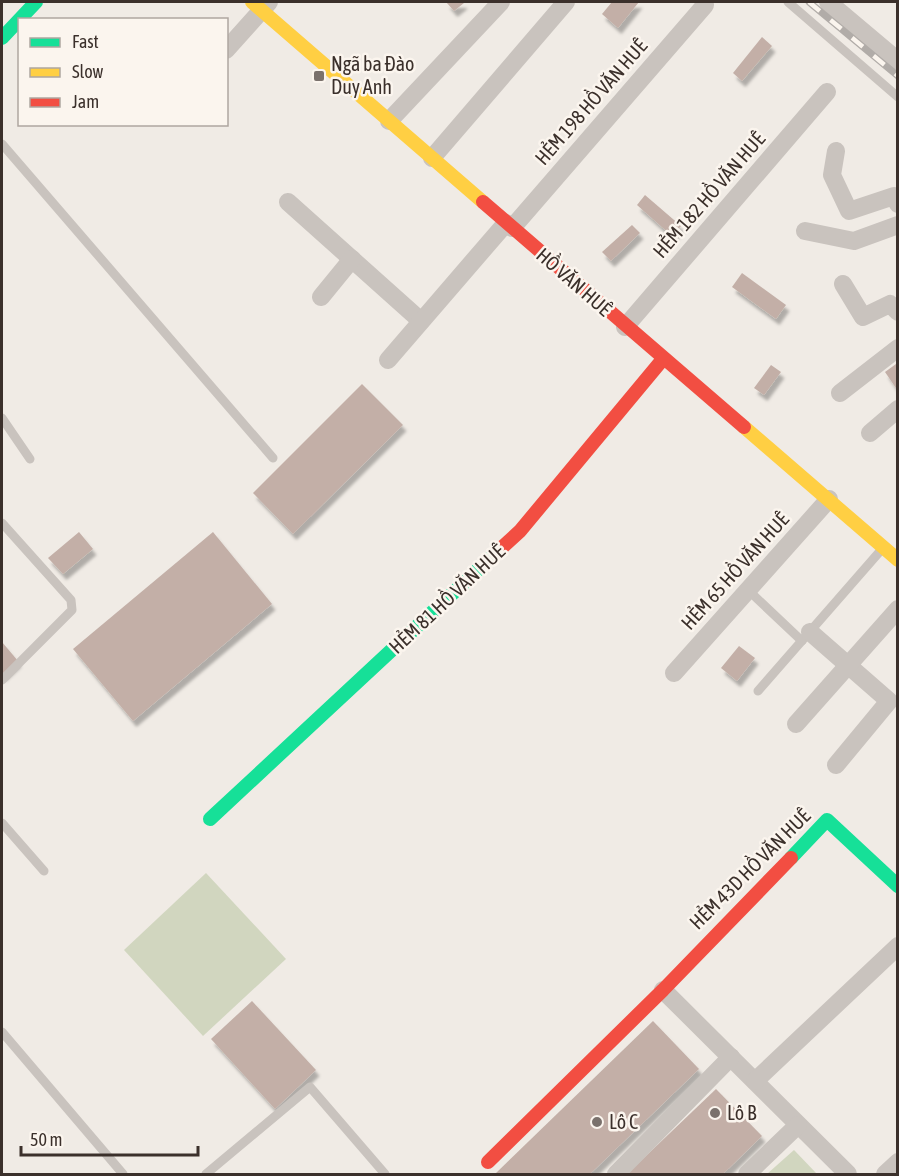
<svg xmlns="http://www.w3.org/2000/svg" width="899" height="1176" viewBox="0 0 899 1176" font-family="'Asap Condensed',sans-serif">
  <style>
    .green { fill: #d1d6bf }
    .building { fill: #c3afa7; filter: url(#shadow) }
    .lines { fill: none; stroke-linecap: round; stroke-linejoin: round }
    .lane { stroke: #c9c3be; stroke-width: 9 }
    .street { stroke: #c9c3be; stroke-width: 18 }
    .fast { stroke: #16e098; stroke-width: 14 }
    .slow { stroke: #ffcf43; stroke-width: 14 }
    .jam { stroke: #f24e42; stroke-width: 14 }
    .rail-casing { stroke: #b1aca8; stroke-width: 7 }
    .rail { stroke: #fbf5ee; stroke-width: 4.5; stroke-dasharray: 14; stroke-linecap: butt }
    .poi-dot { fill: #7a716c; stroke: #fbf5ee; stroke-width: 2 }
    .labels { text-anchor: middle; stroke-width: 5; stroke-linejoin: round; paint-order: stroke }
    .poi-label { font-size: 20px; fill: #3b302b; stroke: #fbf5ee; text-anchor: start }
    .street-label { font-size: 20px; fill: #3b302b; stroke: #fbf5ee }
  </style>
  <defs>
    <filter id="shadow"><feDropShadow dx="3.5" dy="6" stdDeviation="1.5" flood-color="#0004"/></filter>
  </defs>
  <rect width="100%" height="100%" fill="#f0ebe5"/>
  <g class="green">
    <polygon points="206,873 286,959 203,1036 124,950"/>
    <polygon points="794,1150 817,1174 767,1174"/>
  </g>
  <g class="building">
    <polygon points="446,2 463,2 464,3 454,11"/>
    <polygon points="612,2 639,2 618,28 602,14"/>
    <polygon points="762,37 772,46 742,81 733,73"/>
    <polygon points="645,195 681,226 672,236 637,205"/>
    <polygon points="632,225 640,233 611,261 602,252"/>
    <polygon points="742,273 786,305 776,319 732,287"/>
    <polygon points="896,364 898,366 898,391 885,372"/>
    <polygon points="771,365 781,372 764,395 754,388"/>
    <polygon points="362,384 403,425 293,534 253,493"/>
    <polygon points="79,532 93,549 63,574 48,558"/>
    <polygon points="213,532 272,604 133,721 73,649"/>
    <polygon points="2,642 18,661 2,676"/>
    <polygon points="739,646 755,658 737,681 721,668"/>
    <polygon points="252,1001 316,1070 275,1109 211,1039"/>
    <polygon points="653,1021 699,1069 590,1174 495,1174"/>
    <polygon points="716,1089 762,1136 723,1174 627,1174"/>
  </g>
  <g class="lines">
    <g class="lane">
      <polyline points="788,2 898,97"/>
      <polyline points="2,144 273,458"/>
      <polyline points="2,418 30,459"/>
      <polyline points="2,523 71,600 72,610 2,680"/>
      <polyline points="748,590 802,641"/>
      <polyline points="758,691 882,549"/>
      <polyline points="2,823 44,871"/>
      <polyline points="2,1032 123,1174"/>
      <polyline points="206,1174 310,1087 385,1174"/>
    </g>
    <g class="street">
      <polyline points="828,2 898,61"/>
      <polyline points="226,50 269,2"/>
      <polyline points="389,121 501,2"/>
      <polyline points="836,151 832,175 849,211 894,196 898,204"/>
      <polyline points="432,158 566,2"/>
      <polyline points="288,202 421,321"/>
      <polyline points="512,228 705,5"/>
      <polyline points="805,231 854,241 898,225"/>
      <polyline points="843,284 863,317 890,304 898,312"/>
      <polyline points="321,297 352,259"/>
      <polyline points="625,327 827,92"/>
      <polyline points="388,360 506,223"/>
      <polyline points="840,393 898,348"/>
      <polyline points="870,433 898,409"/>
      <polyline points="810,632 889,701 836,765"/>
      <polyline points="674,673 829,499"/>
      <polyline points="796,724 898,609"/>
      <polyline points="663,990 848,1174"/>
      <polyline points="755,1081 898,946"/>
      <polyline points="616,1174 731,1057"/>
      <polyline points="747,1174 798,1125"/>
      <polyline points="885,1174 898,1162"/>
    </g>
    <g class="fast">
      <polyline points="2,38 36,2"/>
      <polyline points="210,819 496,553"/>
      <polyline points="791,858 827,820 898,886"/>
    </g>
    <g class="slow">
      <polyline points="252,2 483,202"/>
      <polyline points="744,427 898,560"/>
    </g>
    <g class="jam">
      <polyline points="483,202 744,427"/>
      <polyline points="496,553 520,531 663,359"/>
      <polyline points="488,1162 663,990 791,858"/>
    </g>
    <defs>
      <polyline id="rail" points="809,2 898,76"/>
    </defs>
    <use href="#rail" class="rail-casing"/>
    <use href="#rail" class="rail"/>
  </g>
  <g class="poi-dot">
    <rect x="313" y="70" width="12" height="12" rx="3"/>
    <circle cx="715" cy="1113" r="6"/>
    <circle cx="597" cy="1122" r="6"/>
  </g>
  <g class="labels">
    <g class="poi-label">
      <text x="331" y="71">Ngã ba Đào<tspan x="331" dy="23">Duy Anh</tspan></text>
      <text x="727" y="1120">Lô B</text>
      <text x="609" y="1129">Lô C</text>
    </g>
    <g class="street-label">
      <text transform="translate(591 102) rotate(-49)" y="7">HẺM 198 HỒ VĂN HUÊ</text>
      <text transform="translate(709 195) rotate(-49)" y="7">HẺM 182 HỒ VĂN HUÊ</text>
      <text transform="translate(574 282) rotate(41)" y="7">HỒ VĂN HUÊ</text>
      <text transform="translate(735 571) rotate(-48)" y="7">HẺM 65 HỒ VĂN HUÊ</text>
      <text transform="translate(447 599) rotate(-43)" y="7">HẺM 81 HỒ VĂN HUÊ</text>
      <text transform="translate(750 869) rotate(-45)" y="7">HẺM 43D HỒ VĂN HUÊ</text>
    </g>
  </g>
  <rect width="899" height="1176" fill="none" stroke="#3b302b" stroke-width="6"/>
  <rect x="18" y="18" width="210" height="108" fill="#fbf5ee" stroke="#aea6a0" stroke-width="1.5"/>
  <rect x="30" y="38" width="30" height="9" fill="#16e098" stroke="#aea6a0" stroke-width="1.5"/>
  <text x="72" y="48" font-size="18" fill="#3b302b">Fast</text>
  <rect x="30" y="68" width="30" height="9" fill="#ffcf43" stroke="#aea6a0" stroke-width="1.5"/>
  <text x="72" y="78" font-size="18" fill="#3b302b">Slow</text>
  <rect x="30" y="98" width="30" height="9" fill="#f24e42" stroke="#aea6a0" stroke-width="1.5"/>
  <text x="72" y="108" font-size="18" fill="#3b302b">Jam</text>
  <path d="M21 1146v9h177v-9" fill="none" stroke="#3b302b" stroke-width="3"/>
  <text x="30" y="1146" font-size="18" fill="#3b302b" stroke="#fbf5ee" stroke-width="4.5" paint-order="stroke">50 m</text>
</svg>
